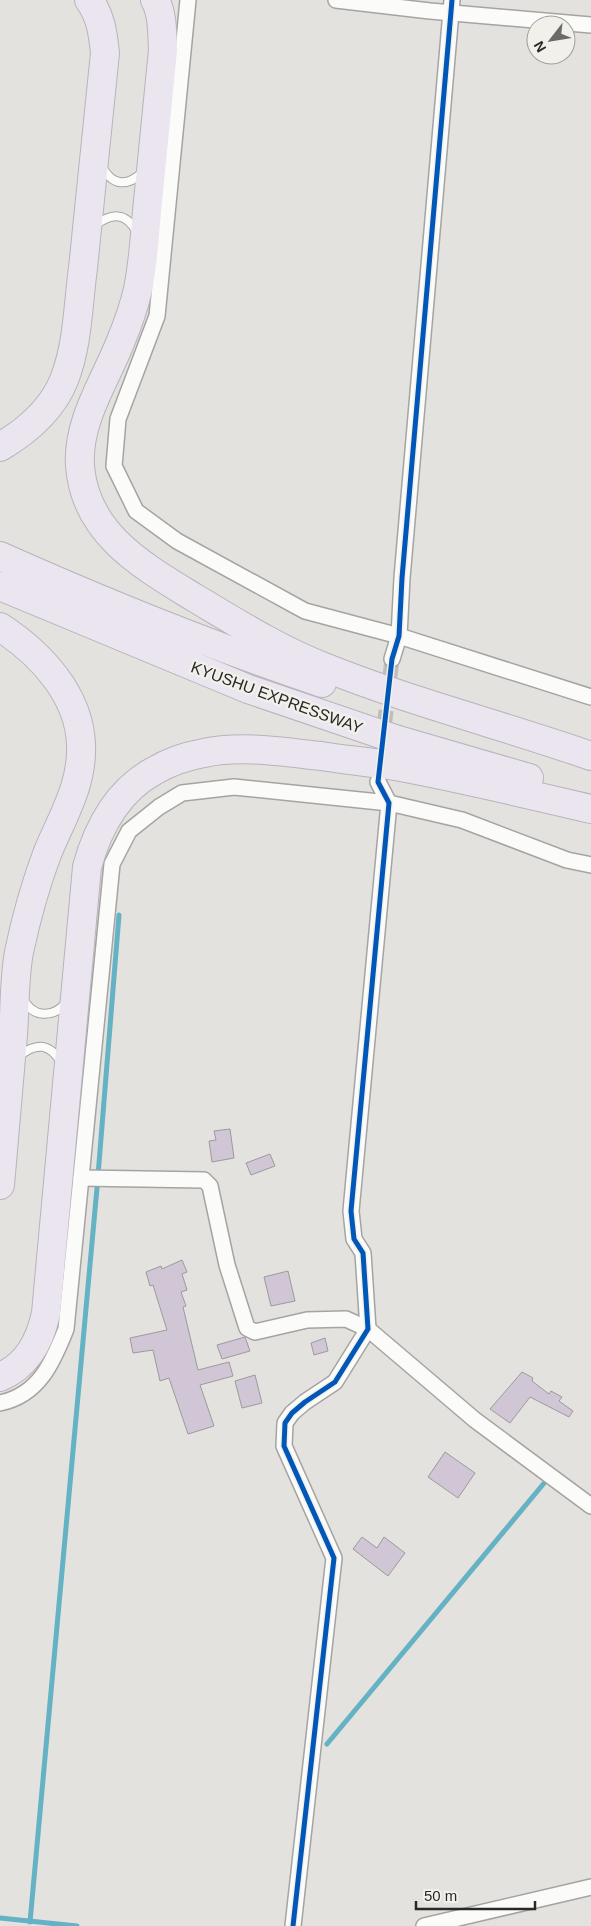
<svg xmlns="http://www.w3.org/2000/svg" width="591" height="1926" viewBox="0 0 591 1926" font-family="Helvetica,sans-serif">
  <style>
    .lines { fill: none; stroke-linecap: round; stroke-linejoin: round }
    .stream { stroke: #64b2c3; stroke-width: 5 }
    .building { fill: #d0c6d5; stroke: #9c9b9a }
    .minor-tunnel { stroke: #bebdb9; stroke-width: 15; stroke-dasharray: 15 8; stroke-linecap: butt }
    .service-casing { stroke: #a5a4a2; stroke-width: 10 }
    .minor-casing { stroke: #a5a4a2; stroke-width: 18 }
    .motorway-casing { stroke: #b8b3bb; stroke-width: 30 }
    .service { stroke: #fbfbfa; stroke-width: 8 }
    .minor { stroke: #fbfbfa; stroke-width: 15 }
    .motorway { stroke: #eae5ef; stroke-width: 28 }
    .cycleway-casing { stroke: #f1f0ea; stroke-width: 8 }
    .cycleway { stroke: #0057b8; stroke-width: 5 }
    .labels { text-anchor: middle; stroke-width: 5; stroke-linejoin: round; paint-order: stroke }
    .street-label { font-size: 16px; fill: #2a2927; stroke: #f1f0ea }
  </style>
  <rect width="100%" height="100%" fill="#e3e2de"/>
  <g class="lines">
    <g class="stream">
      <polyline points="327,1744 545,1482"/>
      <polyline points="0,1918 77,1926"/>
      <polyline points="30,1922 97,1188 119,915"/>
    </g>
  </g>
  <g class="building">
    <polygon points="230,1129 234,1158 212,1162 209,1141 216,1140 214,1131"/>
    <polygon points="270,1154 275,1166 251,1175 246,1163"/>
    <polygon points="182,1260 187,1272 182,1274 187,1290 181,1292 186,1306 183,1307 198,1370 229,1362 233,1376 200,1385 214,1426 188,1434 169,1378 160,1381 153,1350 133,1353 130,1338 167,1330 153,1285 150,1286 146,1272 161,1266 162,1269"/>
    <polygon points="288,1271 295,1301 271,1306 264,1277"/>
    <polygon points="245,1337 250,1351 222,1359 217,1345"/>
    <polygon points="325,1338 328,1351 314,1355 311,1343"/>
    <polygon points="522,1372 533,1378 532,1381 549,1394 551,1391 562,1397 559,1401 573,1411 569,1417 530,1397 510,1423 490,1409"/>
    <polygon points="255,1375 262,1403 242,1408 235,1381"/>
    <polygon points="445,1452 475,1473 458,1498 428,1477"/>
    <polygon points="362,1537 377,1548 384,1537 405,1553 388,1576 353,1549"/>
  </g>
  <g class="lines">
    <polyline class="minor-tunnel" points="379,771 392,659"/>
    <defs>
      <g id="service">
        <path d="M102 167C113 186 127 187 143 172"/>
        <path d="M94 226C111 213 126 211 137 233"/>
        <path d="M23 998C32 1018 54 1019 67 1001"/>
        <path d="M19 1056C37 1042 50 1043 62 1064"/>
      </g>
      <g id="minor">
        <polyline points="188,0 157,316 118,419 114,466 136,511 177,541 305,611 399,636 591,697"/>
        <polyline points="336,0 430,11 591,25"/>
        <polyline points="392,659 399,636 402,578 452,0"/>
        <polyline points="81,1178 204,1180 210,1186 227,1265 247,1328 255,1332 307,1320 346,1319 368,1329 475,1420 591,1506"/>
        <path d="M0 1403C39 1395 53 1362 66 1329L112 864 129 831 159 807 182 793 234 787 389 803 462 820 567 860 591 865"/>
        <polyline points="293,1926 334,1558 284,1446 285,1423 292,1413 305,1402 335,1382 368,1329 363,1253 354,1239 351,1211 389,803 378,782"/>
        <polyline points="424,1926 591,1887"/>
      </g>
      <g id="motorway">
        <path d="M155 0C163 14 162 34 163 50 158 100 153 150 148 201 145 230 144 260 138 289 134 307 127 326 120 343 104 383 77 422 80 466 85 534 143 566 195 598 237 623 278 649 324 667 411 702 502 725 591 756"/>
        <path d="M0 447C27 431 52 410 64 380 78 345 78 304 83 268 91 196 98 124 105 53 103 34 101 16 89 0"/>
        <path d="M0 556C105 603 212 646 322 683"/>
        <polyline points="0,586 248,689 398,740 529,778"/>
        <path d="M0 627C40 653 79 694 81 744 83 785 62 817 47 854 35 886 26 919 19 952 14 979 15 1008 13 1035 9 1085 4 1135 0 1185"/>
        <path d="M0 1377C28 1365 40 1341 46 1313L87 867C98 827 117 791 154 771 169 762 187 756 204 753 241 745 283 752 321 756 345 760 371 762 395 766 461 778 526 794 591 809"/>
      </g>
    </defs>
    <use href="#service" class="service-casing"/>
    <use href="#minor" class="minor-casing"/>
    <use href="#motorway" class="motorway-casing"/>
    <use href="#service" class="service"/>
    <use href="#minor" class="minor"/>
    <use href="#motorway" class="motorway"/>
    <defs>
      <polyline id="cycleway" points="293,1926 334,1558 284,1446 285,1423 292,1413 305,1402 335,1382 368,1329 363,1253 354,1239 351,1211 389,803 378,782 392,659 399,636 402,578 452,0"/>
    </defs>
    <use href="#cycleway" class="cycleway-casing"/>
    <use href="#cycleway" class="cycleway"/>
  </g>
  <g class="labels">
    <g class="street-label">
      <text transform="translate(277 697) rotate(20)" y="6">KYUSHU EXPRESSWAY</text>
    </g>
  </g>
  <g transform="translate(551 40) rotate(239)"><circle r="24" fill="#f1f0ea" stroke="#a1a09c"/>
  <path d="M0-4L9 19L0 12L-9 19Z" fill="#6b6a67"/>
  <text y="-8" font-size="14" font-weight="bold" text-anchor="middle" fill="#2a2927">N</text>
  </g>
  <path d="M416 1901v8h119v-8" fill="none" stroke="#2a2927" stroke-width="2.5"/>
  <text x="424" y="1901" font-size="15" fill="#2a2927" stroke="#f1f0ea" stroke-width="4" paint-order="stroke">50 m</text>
</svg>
